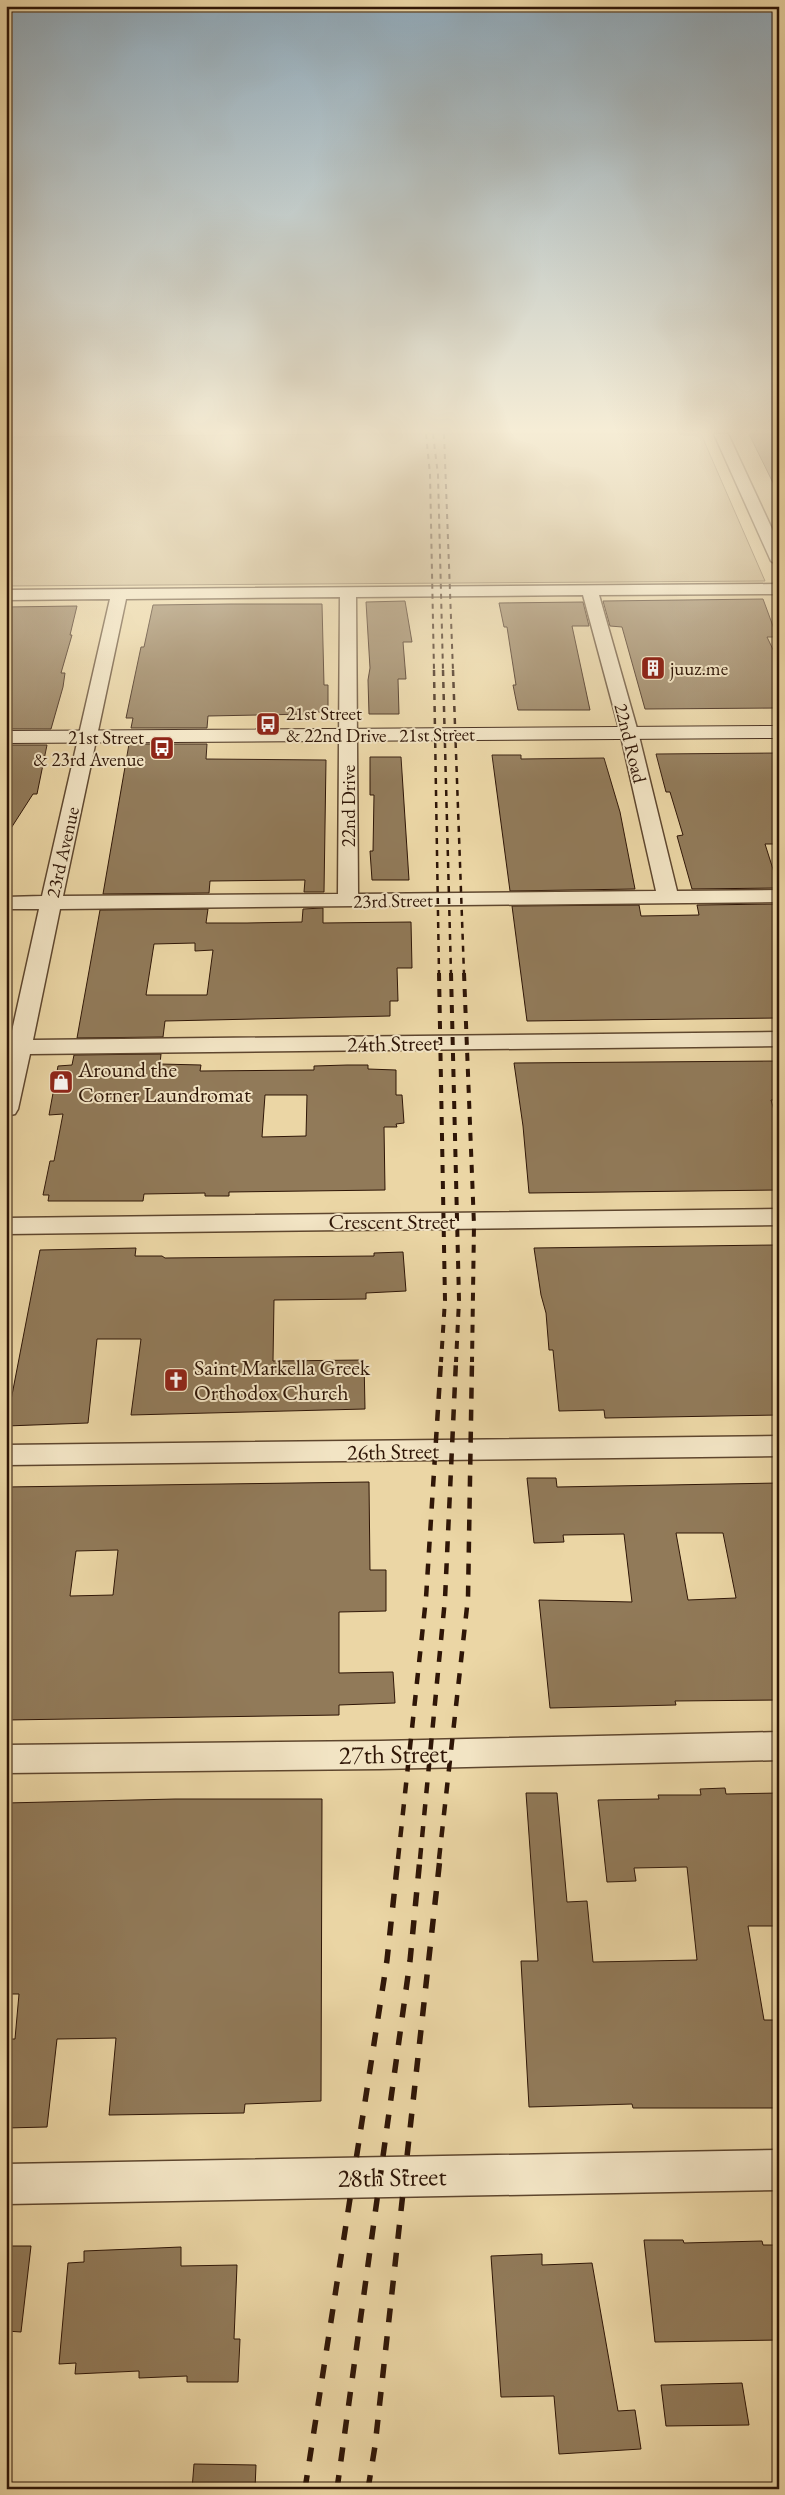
<svg xmlns="http://www.w3.org/2000/svg" width="785" height="2495" viewBox="0 0 785 2495" font-family="'EB Garamond',serif">
  <style>
    .green { fill: #cbb58a; stroke: #7d6648 }
    .building { fill: #917a59; stroke: #2f1607; fill-rule: evenodd }
    .lines { fill: none; stroke-linecap: round; stroke-linejoin: round }
    .street-casing { stroke: #5e462e; stroke-width: 3 }
    .secondary-casing { stroke: #2f1607; stroke-width: 2 }
    .street { fill: #f2e4c4; fill-rule: evenodd }
    .secondary { fill: #f2e4c4; fill-rule: evenodd }
    .rail-far4 { stroke: #2f1607; stroke-width: 2; stroke-dasharray: 5 5; stroke-linecap: butt }
    .rail-far3 { stroke: #2f1607; stroke-width: 2.5; stroke-dasharray: 6 6; stroke-linecap: butt }
    .rail-far2 { stroke: #2f1607; stroke-width: 4; stroke-dasharray: 8 8; stroke-linecap: butt }
    .rail-far1 { stroke: #2f1607; stroke-width: 4.5; stroke-dasharray: 11 11; stroke-linecap: butt }
    .rail { stroke: #2f1607; stroke-width: 5.5; stroke-dasharray: 14 14; stroke-linecap: butt }
    .labels { text-anchor: middle; stroke-width: 4; stroke-linejoin: round; paint-order: stroke }
    .far-poi-label { font-size: 19px; fill: #2f1607; stroke: #f2e4c4; text-anchor: start }
    .far-street-label { font-size: 19px; fill: #2f1607; stroke: #f2e4c4 }
    .street-label { font-size: 22px; fill: #2f1607; stroke: #f2e4c4 }
    .poi-label { font-size: 22px; fill: #2f1607; stroke: #f2e4c4; text-anchor: start }
    .near-street-label { font-size: 26px; fill: #2f1607; stroke: #f2e4c4 }
  </style>
  <rect width="100%" height="100%" fill="#ebd6a5"/>
  <filter id="stains"><feTurbulence type="fractalNoise" baseFrequency=".004" numOctaves="4"/><feColorMatrix values="0 0 0 0 .2 0 0 0 0 .09 0 0 0 0 .02 0 0 0 .5 -.17"/></filter>
  <radialGradient id="worn" r=".72"><stop offset=".6" stop-color="#630" stop-opacity="0"/><stop offset="1" stop-color="#630" stop-opacity=".3"/></radialGradient>
  <polygon class="green" points="334,434 701,434 765,581 6,586 6,437"/>
  <g class="building">
    <polygon points="749,434 774,434 779,443 779,495"/>
    <polygon points="763,599 777,637 767,637 779,662 779,708 645,709 622,627 610,626 603,601"/>
    <polygon points="405,601 412,642 403,642 406,679 398,679 399,714 369,714 368,680 370,668 366,602"/>
    <polygon points="583,602 589,626 572,626 590,710 518,710 513,685 516,685 507,627 504,627 499,603"/>
    <polygon points="230,604 322,604 324,685 328,685 328,712 310,712 310,714 208,716 207,728 131,728 133,718 126,718 141,647 144,647 153,605"/>
    <polygon points="77,606 70,635 72,635 61,673 65,673 63,687 51,729 6,729 6,607"/>
    <polygon points="129,744 207,744 206,759 326,760 324,892 304,892 305,880 210,881 209,893 103,894"/>
    <polygon points="6,745 47,745 37,794 33,794 6,836"/>
    <polygon points="779,753 779,844 765,844 779,888 692,889 677,836 683,835 670,792 666,792 656,754"/>
    <polygon points="492,755 521,755 521,759 604,758 620,812 635,889 510,891"/>
    <polygon points="370,757 401,757 409,880 372,880 370,851 373,851 374,795 370,795"/>
    <polygon points="779,904 779,1018 527,1021 512,906 639,905 641,916 699,915 697,905"/>
    <path d="M323 908V923L411 922 412 968H397L398 1001H390V1016L165 1021 163 1037 77 1038 100 910 208 909 206 923H247L302 922 303 909ZM195 943V951L213 950 207 995H146L154 944Z"/>
    <path d="M161 1054 160 1064 201 1065 200 1071 314 1070V1066L347 1065H368V1069L396 1070V1095H402L404 1123 396 1124 397 1127H384L385 1190 229 1192V1196H205V1193L144 1194 143 1201H48L49 1195H43L50 1161H54L63 1114 49 1115 58 1066 72 1065 74 1055ZM265 1095H307L306 1136 262 1137Z"/>
    <polygon points="779,1061 779,1100 771,1100 779,1127 779,1190 529,1193 523,1126 514,1063"/>
    <polygon points="775,1245 779,1259 779,1415 605,1418 604,1410 559,1411 553,1350 549,1350 546,1313 541,1295 534,1248"/>
    <polygon points="136,1248 135,1256 162,1256 165,1258 374,1256 374,1253 403,1252 406,1291 366,1293 366,1299 274,1300 273,1361 364,1360 365,1409 131,1415 141,1339 97,1339 88,1423 6,1426 40,1250"/>
    <path d="M527 1478H556L557 1487 779 1483V1700L675 1701 676 1705 550 1708 539 1600 632 1602 624 1534 563 1535 564 1542 534 1543ZM676 1533H723L736 1598 688 1600Z"/>
    <path d="M369 1482 370 1570H386V1611L339 1612V1673L393 1672 395 1703 339 1705V1715L6 1720V1487ZM118 1550 113 1595 70 1596 76 1551Z"/>
    <polygon points="725,1788 726,1794 779,1793 779,1926 748,1926 764,2020 779,2020 779,2108 633,2108 632,2104 529,2107 521,1961 538,1961 526,1793 557,1793 567,1902 587,1901 593,1962 697,1960 687,1867 634,1868 636,1881 607,1882 598,1800 659,1799 658,1795 701,1795 700,1789"/>
    <polygon points="175,1799 322,1799 321,2101 245,2104 244,2113 109,2115 116,2038 57,2039 47,2127 6,2128 6,2039 15,2039 19,1994 6,1994 6,1803"/>
    <polygon points="644,2240 683,2240 684,2243 762,2241 763,2245 779,2245 779,2340 655,2342"/>
    <polygon points="6,2246 31,2246 21,2332 6,2331"/>
    <polygon points="181,2247 181,2266 237,2265 234,2339 240,2339 238,2382 187,2382 187,2376 139,2378 139,2371 75,2374 76,2363 59,2364 68,2263 84,2262 84,2251"/>
    <polygon points="542,2254 542,2265 592,2263 618,2411 635,2410 641,2449 559,2454 554,2396 501,2397 491,2256"/>
    <polygon points="742,2383 749,2425 666,2426 661,2385"/>
    <polygon points="194,2464 256,2465 255,2489 192,2489"/>
  </g>
  <g class="lines">
    <defs>
      <g id="street">
        <polygon points="714,434 728,434 779,544 779,566 771,561"/>
        <path d="M779 584V594L599 595 638 732 677 891 779 890V902L60 909 33 1040 779 1032V1046L30 1054 18 1109 15 1114 6 1116V1040H10L39 909H6V897L42 896 110 599 6 600V590ZM583 595 620 732 656 891 358 894 356 597ZM340 597 338 894 63 896 126 599Z"/>
        <polygon points="779,1209 779,1225 6,1234 6,1218"/>
        <polygon points="779,1436 779,1456 6,1465 6,1445"/>
        <polygon points="779,1732 779,1760 380,1769 6,1773 6,1745 380,1741"/>
        <polygon points="779,2150 779,2190 6,2204 6,2164"/>
      </g>
      <polygon id="secondary" points="779,726 779,738 6,743 6,731"/>
    </defs>
    <use href="#street" class="street-casing"/>
    <use href="#secondary" class="secondary-casing"/>
    <use href="#street" class="street"/>
    <use href="#secondary" class="secondary"/>
    <g class="rail-far4">
      <polyline points="426,434 430,474 434,671"/>
      <polyline points="433,434 438,475 443,671"/>
      <polyline points="444,434 453,671"/>
    </g>
    <g class="rail-far3">
      <polyline points="434,670 439,974"/>
      <polyline points="443,670 451,974"/>
      <polyline points="453,670 464,974"/>
    </g>
    <g class="rail-far2">
      <polyline points="439,973 445,1300 441,1362"/>
      <polyline points="451,973 459,1300 456,1362"/>
      <polyline points="464,973 474,1225 472,1362"/>
    </g>
    <g class="rail-far1">
      <polyline points="398,1859 426,1598 441,1361"/>
      <polyline points="420,1859 445,1599 456,1361"/>
      <polyline points="439,1859 468,1598 472,1361"/>
    </g>
    <g class="rail">
      <polyline points="305,2489 387,1960 398,1858"/>
      <polyline points="337,2489 410,1961 420,1858"/>
      <polyline points="368,2489 375,2446 440,1858"/>
    </g>
  </g>
  <linearGradient id="sky" x2="0" y2="1"><stop stop-color="#8fa8b8"/><stop offset="0.55" stop-color="#f6edd6"/><stop offset="1" stop-color="#f6edd6" stop-opacity="0"/></linearGradient>
  <rect width="785" height="783" fill="url(#sky)"/>
  <defs>
    <symbol id="building-square" viewBox="-11 -11 22 22"><rect x="-9" y="-9" width="18" height="18" rx="4" fill="#8f2418" stroke="#f2e4c4"/><path d="M-4-6H4V6H1V3H-1V6H-4ZM-2.5-4.3h1.7v1.8h-1.7ZM.8-4.3h1.7v1.8H.8ZM-2.5-1h1.7V.8h-1.7ZM.8-1h1.7V.8H.8Z" fill="#fff"/></symbol>
    <symbol id="bus-square" viewBox="-11 -11 22 22"><rect x="-9" y="-9" width="18" height="18" rx="4" fill="#8f2418" stroke="#f2e4c4"/><path d="M-5-6H5V4H4V6H2V4H-2V6H-4V4H-5ZM-3.5-4V0h7V-4ZM-3.5 1.2v1.5H-2V1.2ZM2 1.2v1.5H3.5V1.2Z" fill="#fff"/></symbol>
    <symbol id="shop-square" viewBox="-11 -11 22 22"><rect x="-9" y="-9" width="18" height="18" rx="4" fill="#8f2418" stroke="#f2e4c4"/><path d="M-5-2.5h2.3a2.7 3.5 0 0 1 5.4 0H5L5.5 6h-11ZM-1.5-2.5h3a1.5 2.3 0 0 0-3 0Z" fill="#fff"/></symbol>
    <symbol id="church-square" viewBox="-11 -11 22 22"><rect x="-9" y="-9" width="18" height="18" rx="4" fill="#8f2418" stroke="#f2e4c4"/><path d="M-1.2-6h2.4v3.5h3.3v2.4h-3.3V6h-2.4V-.1h-3.3v-2.4h3.3Z" fill="#fff"/></symbol>
  </defs>
  <g fill-rule="evenodd">
    <use href="#building-square" x="639" y="654" width="28" height="28"/>
    <use href="#bus-square" x="254" y="710" width="28" height="28"/>
    <use href="#bus-square" x="148" y="734" width="28" height="28"/>
    <use href="#shop-square" x="47" y="1068" width="28" height="28"/>
    <use href="#church-square" x="162" y="1366" width="28" height="28"/>
  </g>
  <g class="labels">
    <g class="far-poi-label">
      <text x="670" y="675">juuz.me</text>
      <text x="286" y="720">21st Street<tspan x="286" dy="22">&amp; 22nd Drive</tspan></text>
      <text x="144" y="744" text-anchor="end">21st Street<tspan x="144" dy="22">&amp; 23rd Avenue</tspan></text>
    </g>
    <g class="far-street-label">
      <text transform="translate(437 734) rotate(-1)" y="7">21st Street</text>
      <text transform="translate(631 743) rotate(76)" y="7">22nd Road</text>
      <text transform="translate(348 806) rotate(-90)" y="7">22nd Drive</text>
      <text transform="translate(62 852) rotate(-77)" y="7">23rd Avenue</text>
      <text transform="translate(393 900) rotate(-1)" y="7">23rd Street</text>
    </g>
    <g class="street-label">
      <text transform="translate(393 1043) rotate(-1)" y="8">24th Street</text>
      <text x="392" y="1229">Crescent Street</text>
      <text transform="translate(393 1451) rotate(-1)" y="8">26th Street</text>
    </g>
    <g class="poi-label">
      <text x="78" y="1077">Around the<tspan x="78" dy="25">Corner Laundromat</tspan></text>
      <text x="194" y="1375">Saint Markella Greek<tspan x="194" dy="25">Orthodox Church</tspan></text>
    </g>
    <g class="near-street-label">
      <text transform="translate(393 1754) rotate(-1)" y="9">27th Street</text>
      <text transform="translate(392 2177) rotate(-1)" y="9">28th Street</text>
    </g>
  </g>
  <rect width="785" height="2495" fill="none" stroke="#ebd6a5" stroke-width="25"/>
  <rect x="8" y="8" width="770" height="2480" fill="none" stroke="#2f1607" stroke-width="2.5"/>
  <rect x="12" y="12" width="760" height="2470" fill="none" stroke="#2f1607"/>
  <rect width="100%" height="100%" filter="url(#stains)"/>
  <rect width="100%" height="100%" fill="url(#worn)"/>
</svg>
